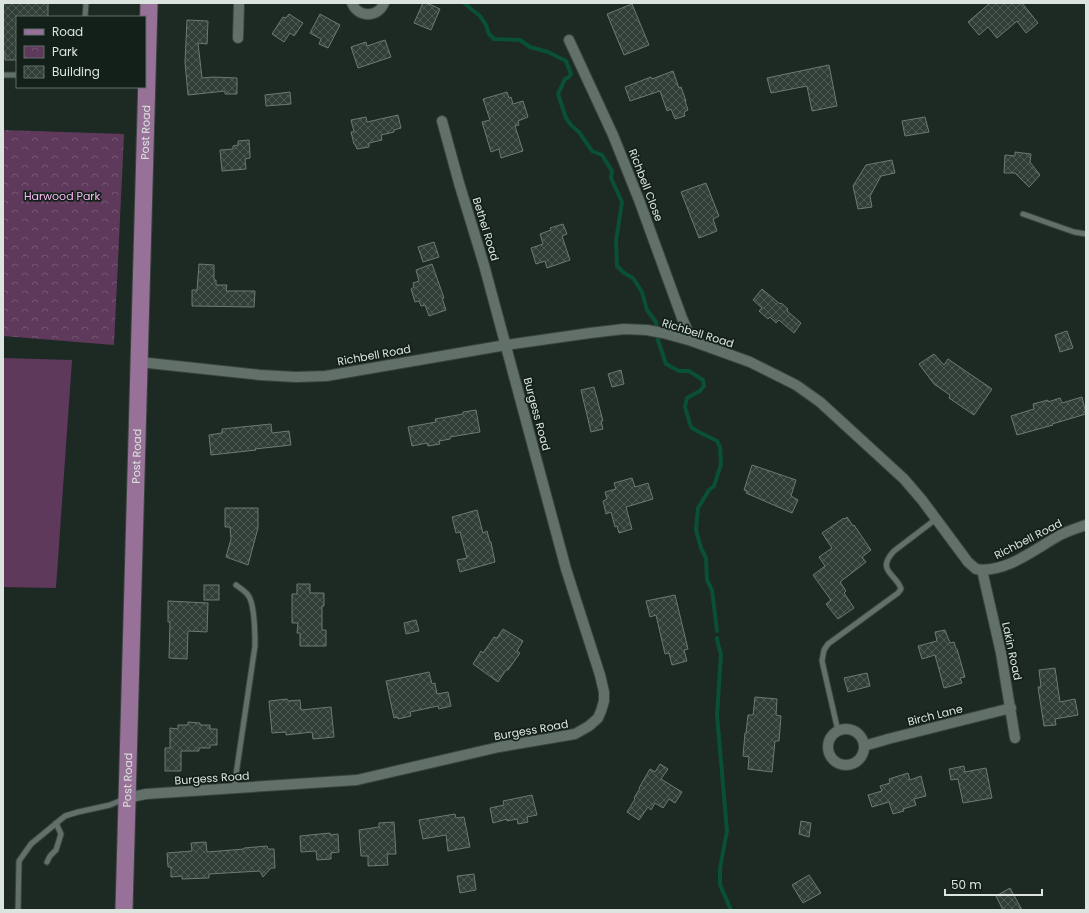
<svg xmlns="http://www.w3.org/2000/svg" width="1089" height="913" viewBox="0 0 1089 913" font-family="Poppins,sans-serif">
  <style>
    .park { fill: url(#park-crowns) }
    .pitch { fill: #5e395c }
    .lines { fill: none; stroke-linecap: round; stroke-linejoin: round }
    .stream { stroke: #095035; stroke-width: 4 }
    .building { fill: url(#building-cross-hatch); stroke: #6b7a72 }
    .lane-casing { stroke: #3a443f; stroke-width: 7 }
    .street-casing { stroke: #3a443f; stroke-width: 12 }
    .primary-casing { stroke: #3a443f; stroke-width: 19 }
    .lane { stroke: #617068; stroke-width: 5 }
    .street { stroke: #617068; stroke-width: 10 }
    .primary { stroke: #977197; stroke-width: 17 }
    .labels { text-anchor: middle; stroke-width: 3.5; stroke-linejoin: round; paint-order: stroke }
    .street-label { font-size: 11px; fill: #dce4df; stroke: #132019 }
    .park-label { font-size: 11px; fill: #fcb9f7; stroke: #132019 }
  </style>
  <defs>
    <pattern id="park-crowns" width="20" height="18" patternUnits="userSpaceOnUse"><rect width="20" height="18" fill="#5e395c"/><path d="M2 6a3 3 0 1 1 6 0M12 15a3 3 0 1 1 6 0" fill="none" stroke="#745673"/></pattern>
    <pattern id="building-cross-hatch" width="8" height="8" patternUnits="userSpaceOnUse"><rect width="8" height="8" fill="#313e37"/><path d="M0 0l8 8M0 8l8-8" fill="none" stroke="#4e5a54"/></pattern>
  </defs>
  <rect width="100%" height="100%" fill="#1d2923"/>
  <polygon class="park" points="3,130 124,134 114,345 3,336"/>
  <polygon class="pitch" points="3,358 72,360 56,588 3,587"/>
  <g class="lines">
    <g class="stream">
      <polyline points="464,3 480,16 486,25 489,34 494,39 520,40 530,47 548,52 566,61 571,74 569,77 565,79 558,94 566,118 571,125 579,132 592,151 602,155 612,171 611,178 622,202 616,241 617,266 624,273 633,278 642,292 647,310 656,322 658,340 666,364 679,371 689,371 703,380 704,386 700,391 687,398 685,407 691,427 697,431 717,441 720,447 721,464 714,486 709,490 698,508 696,530 701,548 706,558 707,580 712,590 717,631"/>
      <polyline points="717,638 718,644 721,654 717,715 727,831 720,868 720,885 731,910"/>
    </g>
  </g>
  <g class="building">
    <polygon points="3,3 48,3 48,17 17,17 17,60 5,60 5,52 3,52"/>
    <polygon points="423,3 427,3 440,9 431,30 414,23"/>
    <polygon points="990,3 1022,3 1038,23 1026,33 1017,21 997,38 988,27 979,35 968,22"/>
    <polygon points="632,4 649,45 624,55 607,14"/>
    <polygon points="289,14 303,23 294,36 290,33 284,42 272,34 283,17 286,18"/>
    <polygon points="320,14 340,25 328,48 319,44 321,39 310,33"/>
    <polygon points="187,20 208,21 207,44 198,43 202,78 213,77 237,78 237,94 225,94 225,91 188,95 185,62"/>
    <polygon points="385,40 391,57 358,68 351,47 366,42 367,46"/>
    <polygon points="829,65 837,106 812,111 807,86 771,93 767,78"/>
    <polygon points="673,71 679,88 681,87 686,101 685,101 688,110 684,112 685,116 675,119 671,109 667,111 660,91 630,101 625,87 651,77 652,79"/>
    <polygon points="290,92 291,104 266,106 265,95"/>
    <polygon points="507,92 509,98 511,97 513,104 523,101 528,117 518,121 519,125 515,126 523,151 501,158 499,149 491,152 482,122 490,120 483,99"/>
    <polygon points="398,115 401,128 394,130 394,132 381,135 382,140 369,143 369,147 357,149 355,144 354,144 351,132 354,132 351,120 366,117 367,122"/>
    <polygon points="925,117 929,132 905,136 902,121"/>
    <polygon points="249,140 250,154 250,158 245,159 246,169 222,171 220,150 233,149 233,146 238,145 238,141"/>
    <polygon points="1015,152 1031,154 1030,162 1040,175 1029,187 1015,173 1004,173 1005,155 1015,156"/>
    <polygon points="892,160 895,173 881,176 870,196 872,207 858,209 853,186 866,165"/>
    <polygon points="706,183 719,216 713,219 717,231 699,238 681,192"/>
    <polygon points="563,224 567,234 562,236 570,260 547,268 545,261 536,264 531,248 543,244 540,234 551,230 550,228"/>
    <polygon points="434,242 439,257 423,262 418,247"/>
    <polygon points="199,264 214,265 214,280 216,280 216,285 227,285 226,291 255,291 254,307 192,306 192,290 197,290"/>
    <polygon points="432,264 444,298 442,298 446,310 429,316 425,305 421,306 419,301 415,302 411,289 414,287 413,283 419,281 416,270"/>
    <polygon points="762,289 780,304 781,303 788,309 787,311 801,323 794,333 779,320 776,323 770,317 768,319 759,311 762,308 753,300"/>
    <polygon points="1067,331 1073,348 1060,352 1055,335"/>
    <polygon points="934,354 944,365 948,359 992,389 974,415 949,398 950,395 934,384 919,364"/>
    <polygon points="621,370 624,384 612,387 608,374"/>
    <polygon points="594,387 603,421 601,421 603,429 591,432 581,390"/>
    <polygon points="1082,397 1086,414 1052,424 1053,425 1017,435 1011,416 1034,409 1033,404 1048,400 1048,402 1060,398 1062,403"/>
    <polygon points="476,410 480,432 450,437 450,439 439,441 440,444 428,446 427,443 412,446 408,427 436,422 435,419 463,414 463,412"/>
    <polygon points="271,424 272,433 289,431 291,445 255,449 256,450 211,455 209,435 222,433 222,429"/>
    <polygon points="752,465 796,480 791,496 798,500 792,513 746,493 747,491 744,490"/>
    <polygon points="632,478 635,487 648,483 653,499 626,507 632,529 619,533 617,526 615,527 611,512 606,514 603,501 607,499 605,492 616,489 614,483"/>
    <polygon points="225,508 258,508 258,528 248,565 226,557 231,539 230,527 225,527"/>
    <polygon points="477,510 483,533 487,531 490,542 491,542 495,562 460,572 457,560 467,558 460,532 456,533 452,517"/>
    <polygon points="847,517 853,526 854,525 871,550 862,557 866,562 840,582 846,591 844,593 854,608 838,619 826,604 831,600 813,575 825,566 819,557 832,548 822,533 844,518 845,519"/>
    <polygon points="297,584 310,584 310,593 324,593 324,606 322,606 322,630 326,630 326,646 300,646 300,633 297,633 298,623 292,623 292,594 297,594"/>
    <rect x="204" y="585" width="15" height="15"/>
    <polygon points="675,595 688,649 684,650 687,661 672,665 669,653 665,654 656,615 650,617 646,601"/>
    <polygon points="168,601 208,603 207,632 188,631 187,659 169,658 170,622 168,622"/>
    <polygon points="416,620 419,631 406,634 404,623"/>
    <polygon points="503,629 523,641 517,651 520,653 508,670 506,670 498,682 473,664 481,651 483,653 494,637 497,638"/>
    <polygon points="945,630 950,643 954,642 956,649 957,649 965,677 960,678 962,683 944,688 935,655 922,659 918,646 937,641 935,632"/>
    <polygon points="1055,668 1060,702 1075,699 1078,715 1055,719 1056,725 1044,726 1038,687 1041,687 1039,670"/>
    <polygon points="429,672 432,684 435,683 437,694 448,692 451,706 439,709 438,706 410,712 411,716 398,719 398,717 394,718 386,681"/>
    <polygon points="867,673 870,686 848,692 844,678"/>
    <polygon points="755,697 777,699 776,715 781,716 779,741 775,741 772,772 748,769 749,757 743,756 745,733 746,733 748,715 753,715"/>
    <polygon points="287,699 288,701 300,700 301,710 331,707 334,737 313,739 312,732 286,735 286,732 272,733 269,701"/>
    <polygon points="188,722 200,723 200,725 210,725 210,729 217,729 217,745 210,745 210,748 199,748 199,751 181,751 181,771 165,771 165,748 170,748 170,728 178,729 178,725 188,725"/>
    <polygon points="660,764 668,769 661,779 682,792 675,803 669,799 663,808 655,803 651,810 648,807 639,820 627,812 635,799 634,798 640,788 639,788 650,769 655,772"/>
    <polygon points="964,766 965,772 986,768 992,798 963,803 958,779 951,780 949,769"/>
    <polygon points="908,773 910,780 921,776 926,796 914,799 916,805 903,809 904,811 893,814 889,802 872,807 868,795 882,791 880,786 890,783 889,779"/>
    <polygon points="532,795 537,815 527,817 528,822 518,824 517,819 507,821 507,819 493,823 490,808 504,805 503,801"/>
    <polygon points="455,814 456,818 464,817 470,847 448,851 446,835 423,839 419,820"/>
    <polygon points="801,821 811,823 809,837 799,834"/>
    <polygon points="394,822 396,854 387,854 388,865 368,866 368,856 361,856 359,830 379,827 379,823"/>
    <polygon points="330,833 330,835 338,834 339,852 331,853 331,859 317,860 316,851 301,852 300,836"/>
    <polygon points="206,842 207,852 244,849 244,848 267,846 268,849 274,849 275,868 271,868 263,877 260,871 209,874 209,878 182,879 182,876 171,877 171,867 168,867 167,853 192,851 191,843"/>
    <polygon points="474,874 476,890 460,893 457,876"/>
    <polygon points="809,875 821,893 803,903 792,885"/>
    <polygon points="1010,888 1022,910 1003,910 996,896"/>
  </g>
  <g class="lines">
    <defs>
      <g id="lane">
        <polyline points="85,17 86,3"/>
        <polyline points="3,75 17,75"/>
        <polyline points="1023,214 1074,232 1086,234"/>
        <path d="M838 731 822 661 824 650 828 644 898 593 901 589C897 574 875 571 894 551L936 519"/>
        <path d="M234 788 255 646C255 635 255 604 248 595 245 591 240 588 236 585"/>
        <polyline points="47,862 50,856 56,850 61,834 56,823"/>
        <polyline points="18,910 19,861 31,844 65,816 78,812 110,805 124,799"/>
      </g>
      <g id="street">
        <path d="M352 3C358 18 378 18 384 3"/>
        <polyline points="238,38 239,3"/>
        <polyline points="569,40 613,135 639,200 682,318 692,341"/>
        <path d="M139 362 260 375 296 377 326 376 506 345 590 333 624 329 647 330 663 333 692 341 750 362 796 385 820 402 904 479 922 500 968 562 976 569C1005 574 1035 549 1060 535 1068 531 1077 528 1086 525"/>
        <polyline points="982,570 1001,653 1015,738"/>
        <circle cx="846" cy="747" r="18"/>
        <polyline points="864,746 888,739 1011,708"/>
        <polyline points="127,798 146,794 357,780 499,747 575,734 589,726 598,718 601,711 604,701 604,692 600,675 566,569 484,265 459,183 442,121"/>
      </g>
      <g id="primary">
        <path id="s1" d="M124 910 149 3"/>
      </g>
    </defs>
    <use href="#lane" class="lane-casing"/>
    <use href="#street" class="street-casing"/>
    <use href="#primary" class="primary-casing"/>
    <use href="#lane" class="lane"/>
    <use href="#street" class="street"/>
    <use href="#primary" class="primary"/>
  </g>
  <g class="labels">
    <g class="street-label">
      <text dy="4" stroke="none"><textPath href="#s1" startOffset="778">Post Road</textPath></text>
      <text transform="translate(646 185) rotate(69)" y="4">Richbell Close</text>
      <text transform="translate(486 229) rotate(73)" y="4">Bethel Road</text>
      <text transform="translate(698 333) rotate(17)" y="4">Richbell Road</text>
      <text transform="translate(374 355) rotate(-10)" y="4">Richbell Road</text>
      <text transform="translate(537 414) rotate(75)" y="4">Burgess Road</text>
      <text dy="4" stroke="none"><textPath href="#s1" startOffset="454">Post Road</textPath></text>
      <text transform="translate(1028 539) rotate(-27)" y="4">Richbell Road</text>
      <text transform="translate(1012 651) rotate(78)" y="4">Lakin Road</text>
      <text transform="translate(935 715) rotate(-14)" y="4">Birch Lane</text>
      <text transform="translate(531 730) rotate(-10)" y="4">Burgess Road</text>
      <text transform="translate(212 778) rotate(-4)" y="4">Burgess Road</text>
      <text dy="4" stroke="none"><textPath href="#s1" startOffset="130">Post Road</textPath></text>
    </g>
    <g class="park-label">
      <text x="62" y="200">Harwood Park</text>
    </g>
  </g>
  <rect width="1089" height="913" fill="none" stroke="#dce4df" stroke-width="8"/>
  <rect x="16" y="16" width="130" height="72" fill="#132019" stroke="#636e68"/>
  <rect x="24" y="29" width="20" height="6" fill="#977197" stroke="#636e68"/>
  <text x="52" y="36" font-size="12" fill="#dce4df">Road</text>
  <rect x="24" y="46" width="20" height="12" fill="url(#park-crowns)" stroke="#636e68"/>
  <text x="52" y="56" font-size="12" fill="#dce4df">Park</text>
  <rect x="24" y="66" width="20" height="12" fill="url(#building-cross-hatch)" stroke="#636e68"/>
  <text x="52" y="76" font-size="12" fill="#dce4df">Building</text>
  <path d="M945 889v6h97v-6" fill="none" stroke="#dce4df" stroke-width="2"/>
  <text x="951" y="889" font-size="12" fill="#dce4df" stroke="#132019" stroke-width="3" paint-order="stroke">50 m</text>
</svg>
